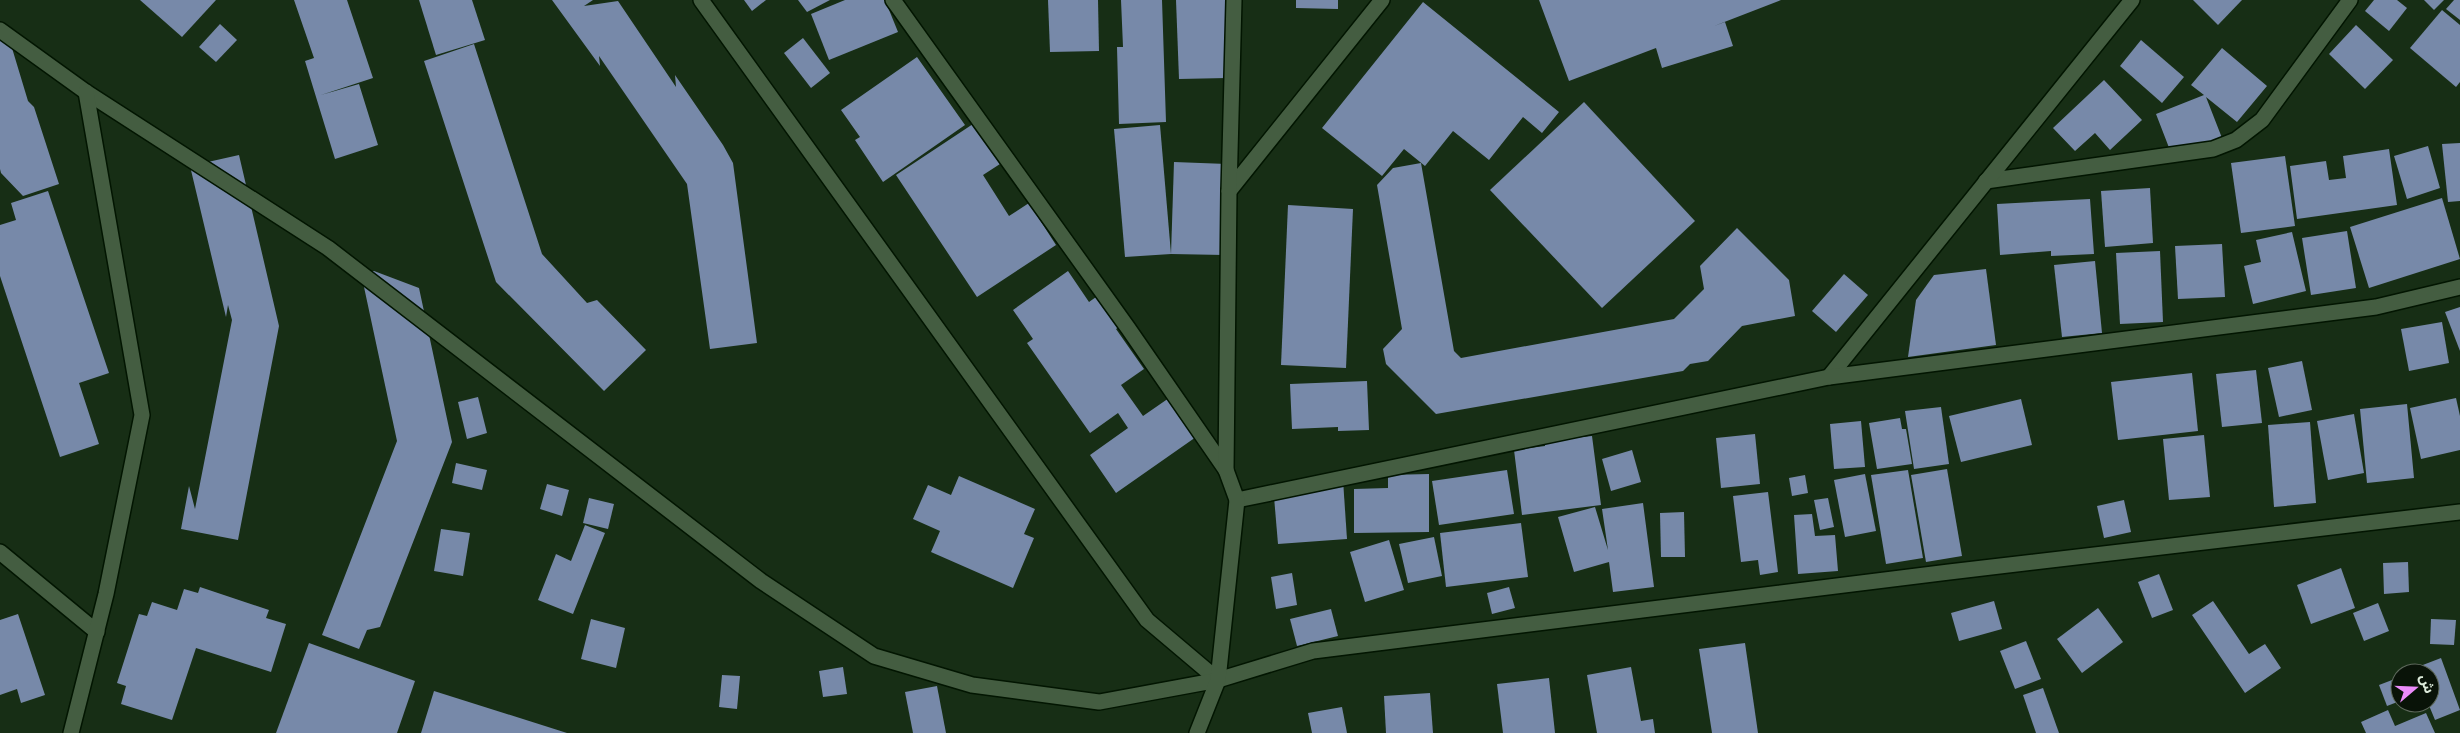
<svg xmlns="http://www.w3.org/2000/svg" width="2460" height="733" viewBox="0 0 2460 733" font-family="'Titillium Web','Noto Sans Arabic',sans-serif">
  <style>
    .building { fill: #7789a9 }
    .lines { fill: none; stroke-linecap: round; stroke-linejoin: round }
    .minor-casing { stroke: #021501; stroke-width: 18 }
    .minor { stroke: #445d41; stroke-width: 15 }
  </style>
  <rect width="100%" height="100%" fill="#172e15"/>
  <g class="building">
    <polygon points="140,0 216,0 182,37"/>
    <polygon points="294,0 347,0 373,78 321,95 359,84 378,145 335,159 305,61 314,58"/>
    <polygon points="419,0 472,0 485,40 436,55"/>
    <polygon points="552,0 593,0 584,6 618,1 676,87 675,75 723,145 733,163 757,343 710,349 687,184 599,56 600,66"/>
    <polygon points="744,0 766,0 752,11"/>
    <polygon points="798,0 830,0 807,12"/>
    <polygon points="845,0 885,0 898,32 829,60 811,14"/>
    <polygon points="1048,0 1098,0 1099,51 1050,52"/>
    <polygon points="1121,0 1162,0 1166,122 1119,124 1117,47 1123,47"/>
    <polygon points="1176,0 1225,0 1227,78 1179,79"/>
    <polygon points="1296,0 1338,0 1338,9 1296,8"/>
    <polygon points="1539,0 1781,0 1714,26 1725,22 1733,46 1662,68 1656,48 1569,81"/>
    <polygon points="2193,0 2242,0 2218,25"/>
    <polygon points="2374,0 2397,0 2407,8 2389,31 2365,11"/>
    <polygon points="2424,0 2444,0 2434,10"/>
    <polygon points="2454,0 2460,0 2460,20 2446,9"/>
    <polygon points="1423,2 1559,112 1542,133 1523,117 1489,160 1453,131 1425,166 1404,149 1382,176 1322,128"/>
    <polygon points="2442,10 2460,25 2460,82 2456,87 2410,48"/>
    <polygon points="220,24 237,40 216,62 199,47"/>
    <polygon points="2356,25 2393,60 2365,89 2329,54"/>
    <polygon points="0,36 12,48 28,101 34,107 59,184 23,196 1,173 0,169"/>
    <polygon points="803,38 830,73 811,88 784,53"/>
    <polygon points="2141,40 2184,77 2162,103 2120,66"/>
    <polygon points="474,44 542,254 587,303 597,300 646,350 604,391 496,282 424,61"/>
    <polygon points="2222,48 2267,86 2237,122 2206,97 2222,138 2173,158 2156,114 2204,95 2191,85"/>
    <polygon points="917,57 965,125 883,182 855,140 860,137 841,110"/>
    <polygon points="2104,80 2142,120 2110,150 2095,133 2075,151 2053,128"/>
    <polygon points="1584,102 1695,221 1602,308 1490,190"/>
    <polygon points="973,124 1000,164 983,175 1009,216 1029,203 1056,245 977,297 896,175"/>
    <polygon points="1160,125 1171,254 1125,257 1114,129"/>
    <polygon points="2460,143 2460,201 2448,202 2442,144"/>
    <polygon points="2428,146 2440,188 2407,199 2394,156"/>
    <polygon points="2389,149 2397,205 2297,219 2290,166 2326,161 2329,180 2346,178 2343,156"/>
    <polygon points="239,155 279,326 238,540 181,529 189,486 195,509 232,320 228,305 226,317 190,166"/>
    <polygon points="2285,156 2295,226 2241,233 2231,163"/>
    <polygon points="1174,162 1227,164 1224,255 1171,254"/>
    <polygon points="1421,163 1454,351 1461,358 1674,319 1704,289 1700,266 1737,228 1789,280 1795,316 1742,326 1708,361 1690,364 1683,371 1436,414 1386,364 1383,349 1402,329 1377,185 1393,168"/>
    <polygon points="2150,188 2153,243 2105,247 2101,191"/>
    <polygon points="48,191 109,373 79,383 99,444 60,457 0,276 0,225 16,220 11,203"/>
    <polygon points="2442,198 2460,259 2369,288 2350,227"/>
    <polygon points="2090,199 2094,254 2051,256 2051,251 2000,255 1997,204"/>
    <polygon points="1288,205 1353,209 1346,368 1281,365"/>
    <polygon points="2347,231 2356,288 2311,295 2302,238"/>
    <polygon points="2292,232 2306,291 2253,304 2244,266 2261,262 2256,240"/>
    <polygon points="2222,244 2225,297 2178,299 2175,246"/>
    <polygon points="2160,251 2163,322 2120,324 2116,253"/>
    <polygon points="2095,261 2102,333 2062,337 2054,265"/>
    <polygon points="1986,269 1996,345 1908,357 1916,300 1934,275"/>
    <polygon points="374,271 419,288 452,442 380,627 367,630 359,649 322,635 397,441 361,273"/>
    <polygon points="1068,271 1089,302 1103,292 1125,323 1116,329 1144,369 1121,385 1143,416 1169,398 1196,437 1116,493 1090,455 1128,428 1118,413 1090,433 1027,343 1033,339 1013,310"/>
    <polygon points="1844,274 1868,295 1836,332 1812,311"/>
    <polygon points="2460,307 2460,351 2445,312"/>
    <polygon points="2442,322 2449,363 2409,371 2401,329"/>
    <polygon points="2302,361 2312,410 2279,417 2268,368"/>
    <polygon points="2256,370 2262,423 2222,427 2216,374"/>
    <polygon points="2192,373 2198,431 2118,440 2111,382"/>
    <polygon points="1367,381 1369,430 1338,431 1338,427 1292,429 1290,384"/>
    <polygon points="478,397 487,433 467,439 458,402"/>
    <polygon points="2456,398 2460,416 2460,450 2421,459 2410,408"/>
    <polygon points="2021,399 2032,445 1961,462 1949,416"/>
    <polygon points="2407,404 2414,478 2367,483 2360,409"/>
    <polygon points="1941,407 1949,464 1914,469 1905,411"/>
    <polygon points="2354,414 2364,473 2328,480 2317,421"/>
    <polygon points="1900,418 1902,429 1906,429 1912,464 1877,469 1869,423"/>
    <polygon points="1861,421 1865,467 1834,469 1830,424"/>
    <polygon points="2310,422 2316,503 2274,507 2268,425"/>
    <polygon points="1755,434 1760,484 1721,488 1716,438"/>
    <polygon points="2204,435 2210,497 2169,500 2163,439"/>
    <polygon points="1592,436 1601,505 1522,515 1514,450 1545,446 1545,441"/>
    <polygon points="1632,450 1641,482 1611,491 1602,459"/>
    <polygon points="456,463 487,470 482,490 452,483"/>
    <polygon points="1947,469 1962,556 1926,562 1911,475"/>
    <polygon points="1507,470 1514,514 1439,525 1432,481"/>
    <polygon points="1908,470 1923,558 1886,564 1871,475"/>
    <polygon points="1429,474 1429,532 1354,533 1354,489 1388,488 1388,475"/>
    <polygon points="1865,474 1876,531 1845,537 1834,480"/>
    <polygon points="1805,475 1808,493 1792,496 1789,478"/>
    <polygon points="959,476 1035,509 1024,534 1034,538 1013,588 931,552 940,531 913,519 928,485 951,495"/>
    <polygon points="1343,480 1347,539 1278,544 1273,485"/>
    <polygon points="547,484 569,490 562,516 540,509"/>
    <polygon points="1768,492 1778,572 1760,575 1758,560 1741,562 1733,496"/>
    <polygon points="589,498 614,504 608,529 583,523"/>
    <polygon points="1828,498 1834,527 1820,530 1814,500"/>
    <polygon points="2124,500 2131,532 2104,538 2097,506"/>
    <polygon points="1643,503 1654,587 1613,592 1609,562 1574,572 1558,517 1595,507 1608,550 1602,509"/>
    <polygon points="1684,512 1685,557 1661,557 1660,513"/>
    <polygon points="1812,514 1815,536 1835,535 1838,571 1798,574 1794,515"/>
    <polygon points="1521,523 1528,577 1446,587 1440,533"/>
    <polygon points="585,525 605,533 573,614 538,600 556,554 571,561"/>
    <polygon points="441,529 470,533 463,576 434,571"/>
    <polygon points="1434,537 1442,576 1408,583 1399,544"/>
    <polygon points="1389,540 1404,590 1365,602 1350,552"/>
    <polygon points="2408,562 2409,592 2384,594 2383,563"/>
    <polygon points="2341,568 2355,608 2311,624 2297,585"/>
    <polygon points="1292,573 1297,605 1276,609 1271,577"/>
    <polygon points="2159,574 2173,610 2152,618 2138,582"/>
    <polygon points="200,587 269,610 266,618 286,624 271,672 196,648 172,720 121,704 126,686 117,683 139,614 147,616 152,602 177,610 184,589 198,593"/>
    <polygon points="1509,587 1515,608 1492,614 1487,593"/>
    <polygon points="1994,601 2002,629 1959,641 1951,613"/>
    <polygon points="2213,601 2249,654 2265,644 2281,668 2245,693 2192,615"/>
    <polygon points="2378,603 2389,631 2364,641 2353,613"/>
    <polygon points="2098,608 2123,642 2082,673 2057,639"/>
    <polygon points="1331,609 1338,636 1297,646 1290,619"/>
    <polygon points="18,614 45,695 21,703 17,689 0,695 0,620"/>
    <polygon points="591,619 625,628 616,668 581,659"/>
    <polygon points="2431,619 2456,620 2454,645 2430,644"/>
    <polygon points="2026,641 2041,679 2015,689 2000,651"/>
    <polygon points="309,643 415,681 397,733 276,733"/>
    <polygon points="1745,643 1758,733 1712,733 1699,649"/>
    <polygon points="2441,658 2460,710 2435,720 2428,703 2430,673 2417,673 2415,668"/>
    <polygon points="843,667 847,694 823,697 819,671"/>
    <polygon points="1631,667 1641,721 1653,719 1655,733 1597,733 1587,675"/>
    <polygon points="722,675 740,676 737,709 719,707"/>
    <polygon points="2400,677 2400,701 2387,706 2379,685"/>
    <polygon points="1549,678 1555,733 1503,733 1497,684"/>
    <polygon points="937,686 946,733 913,733 905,692"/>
    <polygon points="2043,688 2059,733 2036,733 2023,695"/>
    <polygon points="434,691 567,733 421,733"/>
    <polygon points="1430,693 1433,733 1386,733 1384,696"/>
    <polygon points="1342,707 1347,733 1312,733 1308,713"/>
    <polygon points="2388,710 2395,726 2426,713 2435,733 2366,733 2361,722"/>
  </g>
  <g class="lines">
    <defs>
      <g id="minor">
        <polyline points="701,0 1147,620 1218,680"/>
        <polyline points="893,0 1128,328 1226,470"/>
        <polyline points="0,30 86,92 328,248 761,581 874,656 972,685 1099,702 1218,680 1313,651 1949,572 2460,512"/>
        <polyline points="1986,181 2213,149 2236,140 2262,120 2350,0"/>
        <polyline points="1229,191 1382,0"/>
        <polyline points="1829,377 2132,0"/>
        <polyline points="1237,500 1829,377 2376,307 2460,287"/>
        <polyline points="0,552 97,632"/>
        <polyline points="71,733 106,594 142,415 86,92"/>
        <polyline points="1197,733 1218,680 1237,500 1226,470 1229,191 1234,0"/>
      </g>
    </defs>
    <use href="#minor" class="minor-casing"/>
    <use href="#minor" class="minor"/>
  </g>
  <g transform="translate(2415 688) rotate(71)"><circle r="24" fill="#091308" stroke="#5e695c"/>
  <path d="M0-4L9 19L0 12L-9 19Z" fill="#ec8cfa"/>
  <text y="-8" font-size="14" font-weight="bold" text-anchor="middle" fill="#ddebdb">ش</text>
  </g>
</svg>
